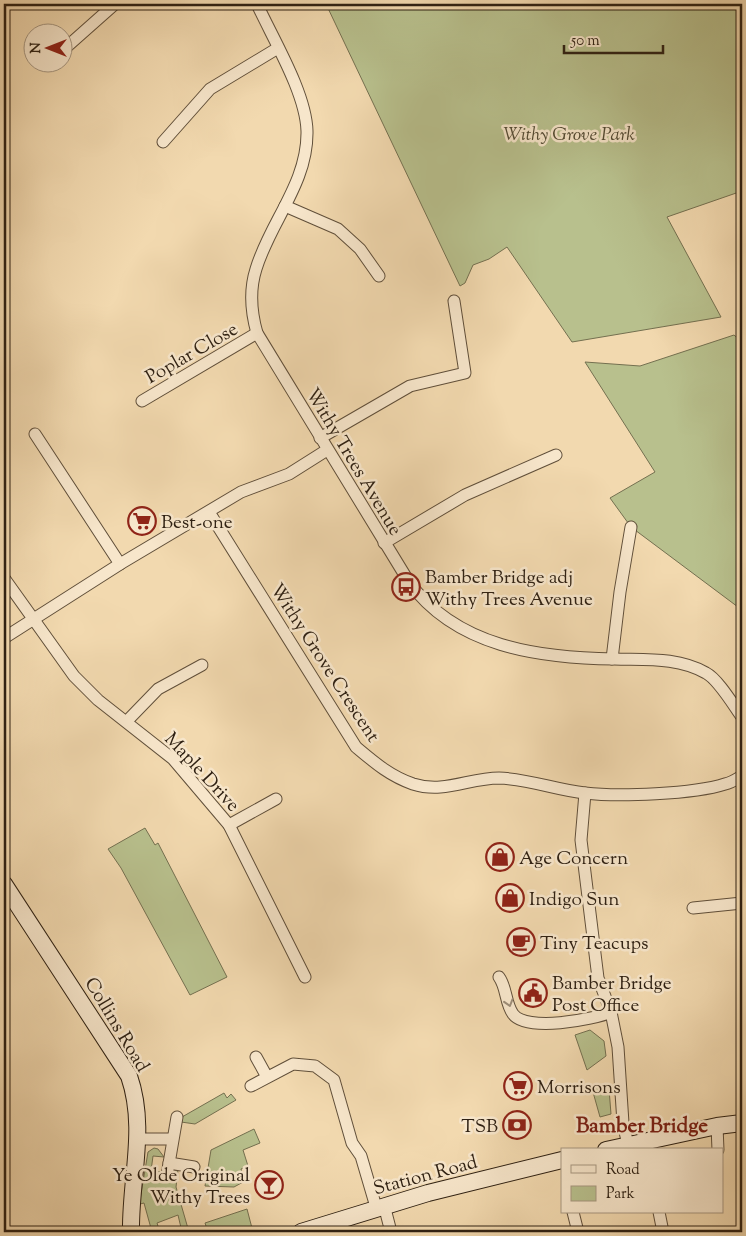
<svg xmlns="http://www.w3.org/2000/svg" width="746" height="1236" viewBox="0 0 746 1236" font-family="'Sorts Mill Goudy',serif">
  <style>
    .green { fill: #b8c08d; stroke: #747050 }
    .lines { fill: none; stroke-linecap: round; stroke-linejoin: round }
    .street-casing { stroke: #604f3a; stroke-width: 13 }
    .secondary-casing { stroke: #2f2113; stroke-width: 18 }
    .street { stroke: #f7e6cb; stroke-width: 11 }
    .secondary { stroke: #f7e6cb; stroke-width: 16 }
    .oneway { stroke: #9d8d78 }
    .labels { text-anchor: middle; stroke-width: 5; stroke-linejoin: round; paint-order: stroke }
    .park-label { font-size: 19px; font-style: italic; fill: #514932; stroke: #f7e6cb }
    .street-label { font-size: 19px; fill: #2f2113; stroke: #f7e6cb }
    .poi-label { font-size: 19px; fill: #2f2113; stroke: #f7e6cb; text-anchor: start }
    .quarter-label { font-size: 21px; font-weight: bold; fill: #7a1f14; stroke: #f7e6cb }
  </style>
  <rect width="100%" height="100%" fill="#f2d9af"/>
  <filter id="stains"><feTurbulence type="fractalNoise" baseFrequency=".004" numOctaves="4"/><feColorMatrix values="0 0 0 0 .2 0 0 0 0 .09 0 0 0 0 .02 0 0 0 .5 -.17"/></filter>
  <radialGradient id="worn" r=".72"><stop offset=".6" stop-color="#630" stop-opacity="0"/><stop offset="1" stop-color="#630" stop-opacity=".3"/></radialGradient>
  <g class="green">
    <polygon points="326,4 742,4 742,191 667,217 721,317 572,342 507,247 489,259 473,265 465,283 460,286"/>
    <polygon points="734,335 742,342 742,610 631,527 610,498 655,472 585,362 640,366"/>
    <polygon points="145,828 155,845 158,843 227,977 190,995 121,868 108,849"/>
    <polygon points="590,1030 604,1041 606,1056 587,1070 575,1035"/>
    <polygon points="591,1085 609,1089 611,1114 600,1117"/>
    <polygon points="224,1093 227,1098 231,1094 236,1100 195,1124 181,1122 182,1117"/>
    <polygon points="254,1129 260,1143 243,1150 248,1166 241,1169 245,1181 234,1187 205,1186 211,1150"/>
    <polygon points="154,1148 158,1149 164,1157 153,1156 151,1171 163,1172 162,1178 172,1179 174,1170 178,1170 176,1187 189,1232 182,1232 178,1215 157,1223 160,1232 152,1232 144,1203 140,1204 140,1200 148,1152"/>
    <polygon points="247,1209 253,1232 208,1232 205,1223"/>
  </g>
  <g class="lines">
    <defs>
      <g id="street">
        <path d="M257 4C273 39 306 93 307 131 308 183 270 222 256 269 249 291 251 312 257 333L409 582C456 647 539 658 614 659 646 660 678 657 706 673 718 679 734 706 742 717"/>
        <polyline points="62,51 115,4"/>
        <polyline points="163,142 210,89 278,48"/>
        <polyline points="285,206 338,229 360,249 379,276"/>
        <polyline points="142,401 257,333"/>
        <polyline points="35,434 120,564"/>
        <polyline points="320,438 410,386 465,373 454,301"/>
        <path d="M209 512 356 747C375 763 390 776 413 784 444 794 469 778 499 778 529 779 556 790 585 793 618 797 694 794 725 784 731 783 737 779 742 776"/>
        <polyline points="384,543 465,495 556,455"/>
        <polyline points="4,578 74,676 98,700 173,759 229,825 305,977"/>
        <polyline points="4,638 120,564 241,492 289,474 327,450"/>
        <polyline points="612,659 620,592 631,527"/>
        <polyline points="127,721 158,689 202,665"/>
        <polyline points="585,793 581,840 598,978 611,1012 618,1047 623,1123 628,1145"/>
        <polyline points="229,825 276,799"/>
        <polyline points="693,908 742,903"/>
        <path d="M499 977C507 988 505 1003 513 1014 526 1032 593 1020 611 1012"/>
        <polyline points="256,1057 267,1077"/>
        <polyline points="251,1086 293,1064 315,1066 334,1080 352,1143 361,1156 376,1207"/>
        <polyline points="717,1126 718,1150"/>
        <polyline points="139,1139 172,1139"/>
        <polyline points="169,1163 194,1167"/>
        <polyline points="167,1175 177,1117"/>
        <polyline points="384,1205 391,1232"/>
        <polyline points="573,1212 578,1232"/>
        <polyline points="659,1212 663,1232"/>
      </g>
      <g id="secondary">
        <path d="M4 884 129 1076C147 1128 130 1179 131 1232"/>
        <polyline points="606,1150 717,1126 742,1123"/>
        <polyline points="301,1232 428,1193 562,1160"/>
      </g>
    </defs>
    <use href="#street" class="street-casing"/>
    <use href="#secondary" class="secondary-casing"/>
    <use href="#street" class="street"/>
    <use href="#secondary" class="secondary"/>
  </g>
  <defs><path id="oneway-chevron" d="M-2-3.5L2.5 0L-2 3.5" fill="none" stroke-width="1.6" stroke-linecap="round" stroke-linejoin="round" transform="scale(1.25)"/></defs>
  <use class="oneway" href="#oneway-chevron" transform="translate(509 1003) rotate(73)"/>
  <defs>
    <symbol id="supermarket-ring" viewBox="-11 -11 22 22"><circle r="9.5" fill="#f7e6cb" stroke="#8f2418" stroke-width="1.5"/><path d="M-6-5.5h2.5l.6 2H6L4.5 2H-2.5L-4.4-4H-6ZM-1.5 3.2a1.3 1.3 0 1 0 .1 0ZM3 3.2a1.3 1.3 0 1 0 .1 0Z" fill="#8f2418"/></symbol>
    <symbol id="bus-ring" viewBox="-11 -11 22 22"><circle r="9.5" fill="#f7e6cb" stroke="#8f2418" stroke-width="1.5"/><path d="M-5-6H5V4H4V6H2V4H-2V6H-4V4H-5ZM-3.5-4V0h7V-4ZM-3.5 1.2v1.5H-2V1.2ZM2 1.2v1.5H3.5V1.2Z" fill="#8f2418"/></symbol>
    <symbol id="shop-ring" viewBox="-11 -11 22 22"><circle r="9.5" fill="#f7e6cb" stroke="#8f2418" stroke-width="1.5"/><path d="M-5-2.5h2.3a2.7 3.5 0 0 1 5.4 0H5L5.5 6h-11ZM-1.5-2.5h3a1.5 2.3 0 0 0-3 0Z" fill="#8f2418"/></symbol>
    <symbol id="cafe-ring" viewBox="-11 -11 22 22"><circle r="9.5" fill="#f7e6cb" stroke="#8f2418" stroke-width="1.5"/><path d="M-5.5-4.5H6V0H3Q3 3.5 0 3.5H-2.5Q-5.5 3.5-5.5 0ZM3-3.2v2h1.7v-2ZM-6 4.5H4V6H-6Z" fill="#8f2418"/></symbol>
    <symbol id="civic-ring" viewBox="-11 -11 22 22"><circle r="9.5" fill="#f7e6cb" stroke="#8f2418" stroke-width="1.5"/><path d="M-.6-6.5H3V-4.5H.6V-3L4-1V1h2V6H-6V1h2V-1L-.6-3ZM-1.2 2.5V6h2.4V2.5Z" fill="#8f2418"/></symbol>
    <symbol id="bank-ring" viewBox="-11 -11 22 22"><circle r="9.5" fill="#f7e6cb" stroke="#8f2418" stroke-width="1.5"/><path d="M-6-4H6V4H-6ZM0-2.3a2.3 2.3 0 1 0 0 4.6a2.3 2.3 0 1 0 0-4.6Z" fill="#8f2418"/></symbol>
    <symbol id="bar-ring" viewBox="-11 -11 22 22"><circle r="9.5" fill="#f7e6cb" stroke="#8f2418" stroke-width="1.5"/><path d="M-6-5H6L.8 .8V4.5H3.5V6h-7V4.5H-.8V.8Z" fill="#8f2418"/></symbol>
  </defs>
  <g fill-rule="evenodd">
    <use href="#supermarket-ring" x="126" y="505" width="32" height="32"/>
    <use href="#bus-ring" x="390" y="571" width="32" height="32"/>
    <use href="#shop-ring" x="484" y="841" width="32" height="32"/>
    <use href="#shop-ring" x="494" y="882" width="32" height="32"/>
    <use href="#cafe-ring" x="505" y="926" width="32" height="32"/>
    <use href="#civic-ring" x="517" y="977" width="32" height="32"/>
    <use href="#supermarket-ring" x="502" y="1070" width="32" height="32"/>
    <use href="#bank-ring" x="501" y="1109" width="32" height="32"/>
    <use href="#bar-ring" x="253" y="1169" width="32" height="32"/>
  </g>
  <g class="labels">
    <g class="park-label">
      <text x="569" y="140">Withy Grove Park</text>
    </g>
    <g class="street-label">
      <text transform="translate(191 352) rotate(-30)" y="7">Poplar Close</text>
      <text transform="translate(355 461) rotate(59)" y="7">Withy Trees Avenue</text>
      <text transform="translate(326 662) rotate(57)" y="7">Withy Grove Crescent</text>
      <text transform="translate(203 771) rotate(47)" y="7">Maple Drive</text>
      <text transform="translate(118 1024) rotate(59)" y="7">Collins Road</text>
      <text transform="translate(425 1174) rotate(-15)" y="7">Station Road</text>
    </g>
    <g class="poi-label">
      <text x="161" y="528">Best-one</text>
      <text x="425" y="583">Bamber Bridge adj<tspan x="425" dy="22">Withy Trees Avenue</tspan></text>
      <text x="519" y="864">Age Concern</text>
      <text x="529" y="905">Indigo Sun</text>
      <text x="540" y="949">Tiny Teacups</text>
      <text x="552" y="989">Bamber Bridge<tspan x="552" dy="22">Post Office</tspan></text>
      <text x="537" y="1093">Morrisons</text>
      <text x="498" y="1132" text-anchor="end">TSB</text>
      <text x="250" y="1181" text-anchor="end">Ye Olde Original<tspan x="250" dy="22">Withy Trees</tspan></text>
    </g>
    <g class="quarter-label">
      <text x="642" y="1132">Bamber Bridge</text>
    </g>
  </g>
  <rect width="746" height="1236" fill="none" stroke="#f2d9af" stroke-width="20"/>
  <rect x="5" y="5" width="736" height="1226" fill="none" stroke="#2f2113" stroke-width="2.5"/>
  <rect x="10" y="10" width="726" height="1216" fill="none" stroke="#2f2113"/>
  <rect x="561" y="1148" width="162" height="65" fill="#f7e6cb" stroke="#a79781"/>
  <rect x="571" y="1165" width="25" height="8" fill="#f7e6cb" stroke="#a79781"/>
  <text x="606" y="1174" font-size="15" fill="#2f2113">Road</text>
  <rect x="571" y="1186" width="25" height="15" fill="#b8c08d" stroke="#a79781"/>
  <text x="606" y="1198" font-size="15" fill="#2f2113">Park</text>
  <g transform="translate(48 48) rotate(270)"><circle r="24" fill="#f7e6cb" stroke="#a79781"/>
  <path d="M0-4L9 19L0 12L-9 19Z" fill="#8f2418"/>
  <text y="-8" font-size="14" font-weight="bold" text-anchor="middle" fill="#2f2113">N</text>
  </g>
  <path d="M564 45v8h99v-8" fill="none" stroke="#2f2113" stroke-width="2.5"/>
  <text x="571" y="45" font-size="15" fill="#2f2113" stroke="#f7e6cb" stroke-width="4" paint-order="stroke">50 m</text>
  <rect width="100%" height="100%" filter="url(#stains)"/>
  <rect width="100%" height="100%" fill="url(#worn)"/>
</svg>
